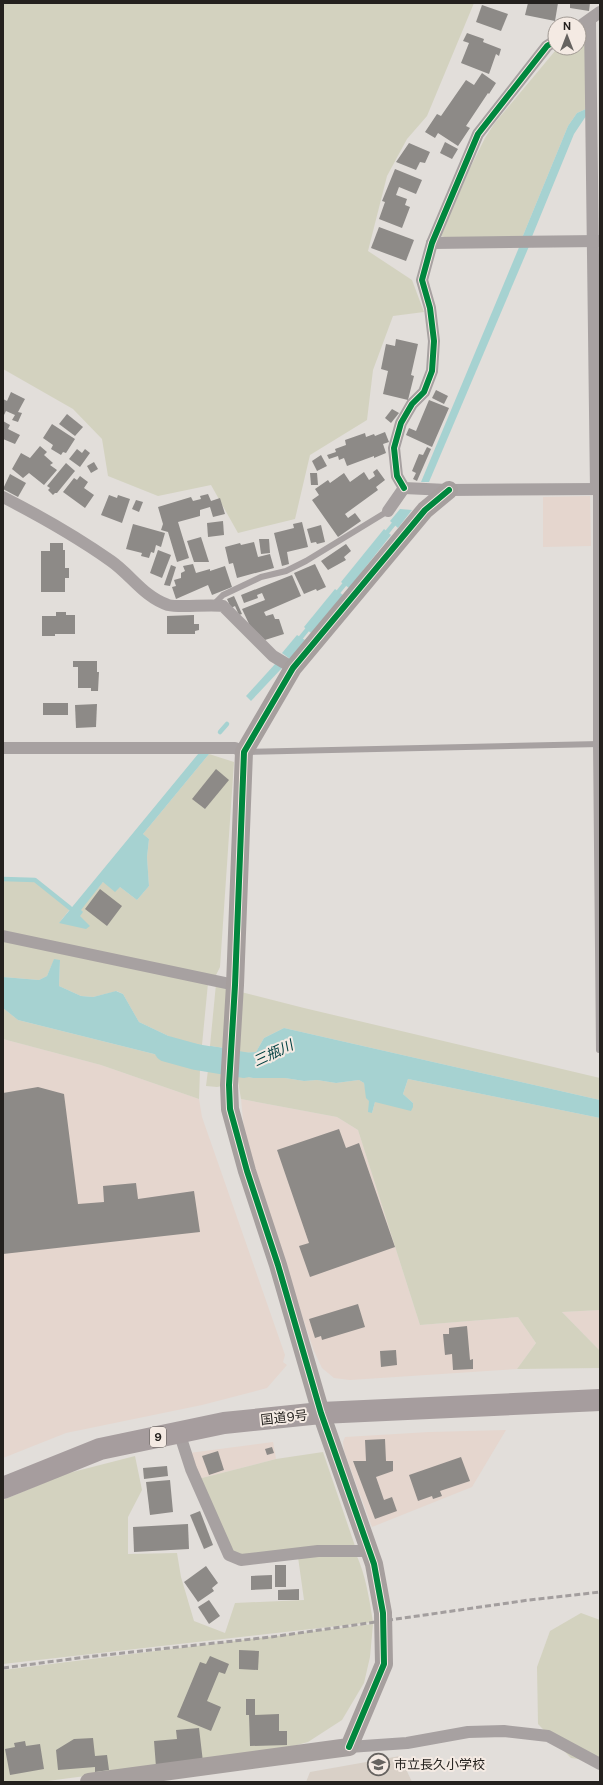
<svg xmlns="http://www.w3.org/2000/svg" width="603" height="1785" viewBox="0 0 603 1785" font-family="'DM Sans','Noto Sans JP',sans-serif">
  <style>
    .commercial { fill: #e5d6ce }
    .built { fill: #d9d0c7 }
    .green { fill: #d3d2bf }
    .water { fill: #a6d2d1 }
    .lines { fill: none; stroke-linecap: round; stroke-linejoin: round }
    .stream { stroke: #a6d2d1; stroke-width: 4.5 }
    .river { stroke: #a6d2d1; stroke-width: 26 }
    .building { fill: #8d8a87 }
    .lane { stroke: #a7a1a1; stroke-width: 6 }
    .street { stroke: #a7a1a1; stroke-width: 12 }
    .secondary { stroke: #a69f9e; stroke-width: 18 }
    .highway { stroke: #a69d9e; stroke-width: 22 }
    .rail { stroke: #a39e9e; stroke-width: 3; stroke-dasharray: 6 3; stroke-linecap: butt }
    .cycleway-casing { stroke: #f4eae3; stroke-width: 8 }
    .cycleway { stroke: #00873e; stroke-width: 6 }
    .labels { text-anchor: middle; stroke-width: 4; stroke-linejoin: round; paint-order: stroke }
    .shield { fill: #f4eae3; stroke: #625d59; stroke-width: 1 }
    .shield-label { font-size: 12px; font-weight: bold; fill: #24211e }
    .street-label { font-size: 13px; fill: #24211e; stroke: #f4eae3 }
    .poi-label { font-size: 13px; fill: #24211e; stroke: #f4eae3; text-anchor: start }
    .water-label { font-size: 14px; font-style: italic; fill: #004041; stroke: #f4eae3 }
  </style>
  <rect width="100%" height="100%" fill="#e2deda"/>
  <g class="commercial">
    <polygon points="590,496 591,546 543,547 543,497"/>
    <polygon points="3,1039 101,1065 199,1099 202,1117 285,1355 283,1362 287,1365 267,1388 202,1405 66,1433 3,1458"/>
    <polygon points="241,1099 337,1117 358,1130 420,1325 518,1317 536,1343 517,1369 350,1380 334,1378 322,1368 314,1351 260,1191 244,1130"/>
    <polygon points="600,1310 600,1351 562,1312"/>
    <polygon points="506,1430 472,1487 372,1527 344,1451 343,1442 345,1437 429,1432"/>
    <polygon points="273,1442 276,1459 198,1479 189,1453"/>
  </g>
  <polygon class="built" points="400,1756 412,1782 306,1782 310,1772"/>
  <g class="green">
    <polygon points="3,3 474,3 427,116 407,139 387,176 368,251 412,280 424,312 393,316 373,370 367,420 310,455 295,519 238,533 211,485 158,496 108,476 102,439 73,409 3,369"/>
    <polygon points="585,34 586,109 577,113 568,126 522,238 454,240 441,236 470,168 485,138 494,124 555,51 559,48 579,48 579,37"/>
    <polygon points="209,754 234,762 220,967 215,977 3,931 3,881 34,881 70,909 59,923 80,916 80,910 103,882 120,887 137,900 149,886 147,857 149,839 143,834"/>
    <polygon points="3,939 208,983 202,1045 177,1040 139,1022 123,994 117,991 93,997 81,996 59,986 60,961 54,960 47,976 39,980 3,977"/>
    <polygon points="216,984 227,986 224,1048 210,1046"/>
    <polygon points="241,992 304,1008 600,1078 600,1100 284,1028 264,1038 256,1052 238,1053"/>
    <polygon points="3,1008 18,1020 154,1054 200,1069 199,1099 101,1065 3,1039"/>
    <polygon points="208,1070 222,1073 222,1086 217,1087 206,1086"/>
    <path d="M237 1075 253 1078H285L304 1081 317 1080 336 1083 359 1080 364 1083C366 1094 370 1102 372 1113L375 1102 413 1103 403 1094 408 1079 600 1118V1310L562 1312 600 1351V1368L517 1369 536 1343 518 1317 420 1325 358 1130 337 1117 241 1099Z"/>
    <polygon points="323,1452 355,1546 247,1556 235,1554 228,1547 198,1479 276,1459"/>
    <path d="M135 1456 142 1490 128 1517V1554L177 1553 181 1577 194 1621 225 1633 235 1603 304 1600 298 1557 356 1554C366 1576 369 1598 373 1622L3 1664V1500L65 1474Z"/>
    <polygon points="581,1613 600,1620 600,1762 571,1758 538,1724 537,1667 550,1631"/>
    <polygon points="373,1624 370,1657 364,1683 342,1720 308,1742 275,1751 40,1782 3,1782 3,1670"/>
  </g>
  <g class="water">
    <polygon points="586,109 586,116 574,134 531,239 522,238 568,126 577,113"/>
    <polygon points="530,244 429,482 421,482 520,245"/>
    <polygon points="400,509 412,510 398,528 390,521"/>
    <polygon points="384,529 391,535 349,588 341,582"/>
    <polygon points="335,589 343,595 311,633 304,627"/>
    <polygon points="297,635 305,640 290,659 282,653"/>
    <polygon points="276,663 282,668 251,701 246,696"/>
    <polygon points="203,748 209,754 143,834 149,839 147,857 149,886 137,900 120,887 115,892 103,882 81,910 83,912 80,916 90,926 86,929 59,923"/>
    <polygon points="54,959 60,960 59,986 81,996 93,997 116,991 123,994 139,1022 177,1040 202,1045 200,1069 154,1054 18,1020 3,1008 3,977 39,980 47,976"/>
    <polygon points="284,1028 600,1100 600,1118 408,1079 403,1094 413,1103 413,1107 411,1111 375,1102 372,1113 368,1112 369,1101 366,1098 364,1083 359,1080 336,1083 317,1080 304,1081 285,1078 253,1078 237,1075 238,1053 256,1052 264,1038"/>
    <polygon points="210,1046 224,1048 222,1073 208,1070"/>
  </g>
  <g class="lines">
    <g class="stream">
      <polyline points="384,536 397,520"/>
      <polyline points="335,596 348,580"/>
      <polyline points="298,641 311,625"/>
      <polyline points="220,732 227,724"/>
      <polyline points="3,879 35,880 70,908"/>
    </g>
    <polyline class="river" points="167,1049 196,1057 244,1065"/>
  </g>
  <g class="building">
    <polygon points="528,3 558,3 555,21 525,15"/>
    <polygon points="570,3 590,3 589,11 570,8"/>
    <polygon points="482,5 508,14 501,31 476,22"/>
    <polygon points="467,33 484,39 483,42 501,49 499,56 496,54 489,74 461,63 469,43 463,41"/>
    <polygon points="482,73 496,83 489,94 488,93 466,126 470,128 458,146 438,133 435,138 425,132 437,114 441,116 466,80 474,85"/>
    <polygon points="445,142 458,149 452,159 440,153"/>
    <polygon points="409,143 430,152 425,163 420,162 416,170 396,162"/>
    <polygon points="395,169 422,180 416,194 399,187 396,195 407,199 405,205 410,207 402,228 379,219 385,202 382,201"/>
    <polygon points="379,227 414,240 406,261 371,248"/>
    <polygon points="396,339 418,344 411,375 414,376 408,400 383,394 388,371 381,369 386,344 395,346"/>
    <polygon points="436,390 448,396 444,404 432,398"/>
    <polygon points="11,392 25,399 18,412 22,413 18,422 12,420 15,415 6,411 3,417 3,399 7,401"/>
    <polygon points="429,400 449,408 432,447 406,435 409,428 416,431"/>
    <polygon points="392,409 399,413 391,423 385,418"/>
    <polygon points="67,414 83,427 75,436 59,424"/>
    <polygon points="3,421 10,425 8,429 20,435 15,444 3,439"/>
    <polygon points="52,424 75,439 66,453 63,452 61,455 51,449 53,445 43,438"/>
    <polygon points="385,432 389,442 383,444 386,453 374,458 374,456 347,466 344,458 339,460 338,456 329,459 327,455 336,452 335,449 346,445 345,440 365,433 366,437 374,434 375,436"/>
    <polygon points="40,446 47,452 44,455 53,463 50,465 57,470 44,485 29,473 23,478 12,469 21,453 30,458"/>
    <polygon points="427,447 431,449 417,481 413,479 416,473 412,471 419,454 423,455"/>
    <polygon points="77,449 82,453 85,449 90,453 80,467 69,459"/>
    <polygon points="321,455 327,466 317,471 312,461"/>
    <polygon points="94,462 98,469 91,473 87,466"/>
    <polygon points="66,463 75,471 57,493 55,493 53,495 48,490 50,488 47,486"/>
    <polygon points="377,469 385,480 376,487 378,490 345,514 348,518 355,513 361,521 338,537 312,500 319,495 315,489 328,480 330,483 344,473 350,482 364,472 369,480 375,476 373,472"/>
    <polygon points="310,473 317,473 318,485 311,485"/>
    <polygon points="10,474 26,483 18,497 3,489"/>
    <polygon points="80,476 88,482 84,488 94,495 85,508 63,492 74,478 77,480"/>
    <polygon points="208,494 211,501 220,498 225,514 213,517 210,507 200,510 200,516 178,522 189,558 177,562 168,532 161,530 163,524 158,507 191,497 193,501 201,499 200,496"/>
    <polygon points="109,495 117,498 118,495 130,499 122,523 101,515"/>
    <polygon points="136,500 143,502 139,512 132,509"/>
    <polygon points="223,521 224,535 208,537 207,523"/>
    <polygon points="302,522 308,547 287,552 289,564 282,566 274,533 294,528 293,524"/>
    <polygon points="133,524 165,533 161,547 156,545 154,553 151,552 149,558 141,556 142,553 126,549"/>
    <polygon points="321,525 325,542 317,544 316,542 311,543 307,529"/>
    <polygon points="201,537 209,562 194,562 187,541"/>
    <polygon points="259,539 269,539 270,553 261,554"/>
    <polygon points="254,542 258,557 270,554 274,568 237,578 233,563 229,564 225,547 240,543 241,545"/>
    <polygon points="50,543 63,543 63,550 65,550 65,568 69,568 69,578 65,578 65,592 41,592 41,551 50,551"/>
    <polygon points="346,544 351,551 344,557 346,560 328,570 321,561"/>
    <polygon points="158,550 171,555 162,578 150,573"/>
    <polygon points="193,564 196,573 210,569 210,571 225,566 232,587 212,595 208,585 176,599 172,587 176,586 174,580 181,578 181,573 185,571 183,566"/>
    <polygon points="315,564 326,587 317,591 316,589 304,594 294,573"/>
    <polygon points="171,565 176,567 170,586 164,585"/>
    <polygon points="292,575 301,596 264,612 266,616 273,614 275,619 279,619 284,634 265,640 250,626 242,609 265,600 262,593 257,595 258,598 244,603 241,595"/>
    <polygon points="234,596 242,614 239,615 235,606 231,608 227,599"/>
    <polygon points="56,612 66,612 66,615 75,615 75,634 55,634 55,636 42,636 42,616 56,616"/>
    <polygon points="194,615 194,624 199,624 199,630 195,631 195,634 167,634 167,616"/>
    <polygon points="73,661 97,661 97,672 99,672 98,691 91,691 91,688 78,688 78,667 73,667"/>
    <rect x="43" y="703" width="25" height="12"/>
    <polygon points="97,704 96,727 76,728 75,705"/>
    <polygon points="216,769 229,780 205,809 192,799"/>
    <polygon points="100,889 122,906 107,926 85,909"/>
    <polygon points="38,1087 64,1094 78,1204 104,1202 103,1186 136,1183 138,1199 194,1191 200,1232 3,1254 3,1093"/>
    <polygon points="339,1129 346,1148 359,1143 395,1247 310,1277 299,1246 309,1243 277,1150"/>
    <polygon points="358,1304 365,1327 322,1340 321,1336 315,1338 309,1319"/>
    <polygon points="467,1326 470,1360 473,1359 473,1369 453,1370 452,1354 445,1355 443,1334 449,1334 449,1328"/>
    <polygon points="396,1350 397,1365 381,1367 380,1351"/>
    <polygon points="385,1439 386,1461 393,1461 393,1471 376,1477 384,1500 392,1497 397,1511 375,1519 353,1461 366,1461 365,1440"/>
    <polygon points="272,1447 274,1453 267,1455 265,1449"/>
    <polygon points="218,1451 224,1470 209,1475 202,1456"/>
    <polygon points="461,1457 470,1481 440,1491 442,1496 433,1499 432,1496 418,1501 409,1475"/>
    <polygon points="167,1466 168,1476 144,1479 143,1468"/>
    <polygon points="170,1480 173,1512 150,1515 146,1482"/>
    <polygon points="200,1511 213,1545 204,1549 190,1515"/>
    <polygon points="188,1524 189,1549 134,1552 133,1527"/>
    <rect x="275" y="1565" width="11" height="22"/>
    <polygon points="206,1566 218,1583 212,1588 214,1591 198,1602 184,1582"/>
    <polygon points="272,1575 272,1589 251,1590 251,1576"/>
    <polygon points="299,1589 299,1600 278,1600 278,1590"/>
    <polygon points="209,1600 220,1616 209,1624 198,1607"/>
    <polygon points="239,1650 259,1651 258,1670 239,1669"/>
    <polygon points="210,1656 229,1664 225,1674 219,1672 207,1701 221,1707 211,1731 177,1717 200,1662 206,1664"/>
    <polygon points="246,1699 255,1699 255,1715 279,1714 279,1731 287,1731 287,1745 250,1746 249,1715 246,1715"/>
    <polygon points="199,1728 203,1762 156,1767 154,1741 177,1739 176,1730"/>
    <polygon points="93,1738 95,1756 107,1755 109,1770 95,1772 95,1767 58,1770 56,1750 74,1739"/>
    <polygon points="25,1741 26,1746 40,1744 44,1769 10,1775 5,1749 15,1747 14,1743"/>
  </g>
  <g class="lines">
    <g class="lane">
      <polyline points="596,489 596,744 599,1050"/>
      <polyline points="213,605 223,595 261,577 286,571 306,561 388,511"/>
      <polyline points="247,752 600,744"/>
    </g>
    <g class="street">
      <polyline points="590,21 596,489"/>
      <polyline points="579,27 600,12"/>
      <polyline points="432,243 599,241"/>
      <polyline points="404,488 397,476 394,448 401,423 412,404 424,392 432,371 434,341 430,308 422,280 432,243 478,134 547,46 555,41"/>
      <polyline points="404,488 447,490 600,489"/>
      <path d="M3 497C40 516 77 537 111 561 131 575 144 597 168 605 181 608 207 604 223 606L273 656 293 668"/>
      <polyline points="388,511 404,488"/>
      <polyline points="3,748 235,748 244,752"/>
      <polyline points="3,936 235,985"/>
      <polyline points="179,1432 191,1469 229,1555 241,1560 318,1551 369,1551"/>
      <polyline points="349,1747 407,1743 468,1732 504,1731 548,1736 600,1764"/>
    </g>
    <polyline class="secondary" points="89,1782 349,1747 384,1664 383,1613 374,1564 321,1413 278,1265 247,1171 230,1109 229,1085 235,985 244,752 293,668 425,510 449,490"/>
    <polyline class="highway" points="3,1488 100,1449 224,1423 321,1413 600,1400"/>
    <polyline class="rail" points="3,1668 86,1657 271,1637 529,1600 600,1592"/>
    <defs>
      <g id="cycleway">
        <polyline points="404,488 397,476 394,448 401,423 412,404 424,392 432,371 434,341 430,308 422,280 432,243 478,134 547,46 555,41"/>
        <polyline points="349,1747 384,1664 383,1613 374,1564 321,1413 278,1265 247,1171 230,1109 229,1085 235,985 244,752 293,668 425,510 449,490"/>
      </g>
    </defs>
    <use href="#cycleway" class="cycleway-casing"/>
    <use href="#cycleway" class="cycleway"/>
  </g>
  <defs>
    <symbol id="school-ring" viewBox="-11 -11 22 22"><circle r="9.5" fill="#f4eae3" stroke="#666360" stroke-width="1.5"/><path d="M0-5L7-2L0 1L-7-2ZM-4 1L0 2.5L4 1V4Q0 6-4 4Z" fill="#666360"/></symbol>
  </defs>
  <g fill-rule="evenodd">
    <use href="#school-ring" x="366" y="1752" width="25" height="25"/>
  </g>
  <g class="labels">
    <rect class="shield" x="150" y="1427" width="16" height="20" rx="3"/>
    <g class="shield-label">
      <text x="158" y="1441">9</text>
    </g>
    <g class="street-label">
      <text transform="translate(284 1417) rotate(-6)" y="5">国道9号</text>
    </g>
    <g class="poi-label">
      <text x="394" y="1769">市立長久小学校</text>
    </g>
    <g class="water-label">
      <text transform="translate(273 1053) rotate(-25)" y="5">三瓶川</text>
    </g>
  </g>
  <rect width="603" height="1785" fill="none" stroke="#24211e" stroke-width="8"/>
  <g transform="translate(567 36)"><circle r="19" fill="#f4eae3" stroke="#a19a94"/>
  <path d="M0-3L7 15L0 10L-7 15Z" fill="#666360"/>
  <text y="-6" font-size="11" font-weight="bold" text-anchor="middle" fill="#24211e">N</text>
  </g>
</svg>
